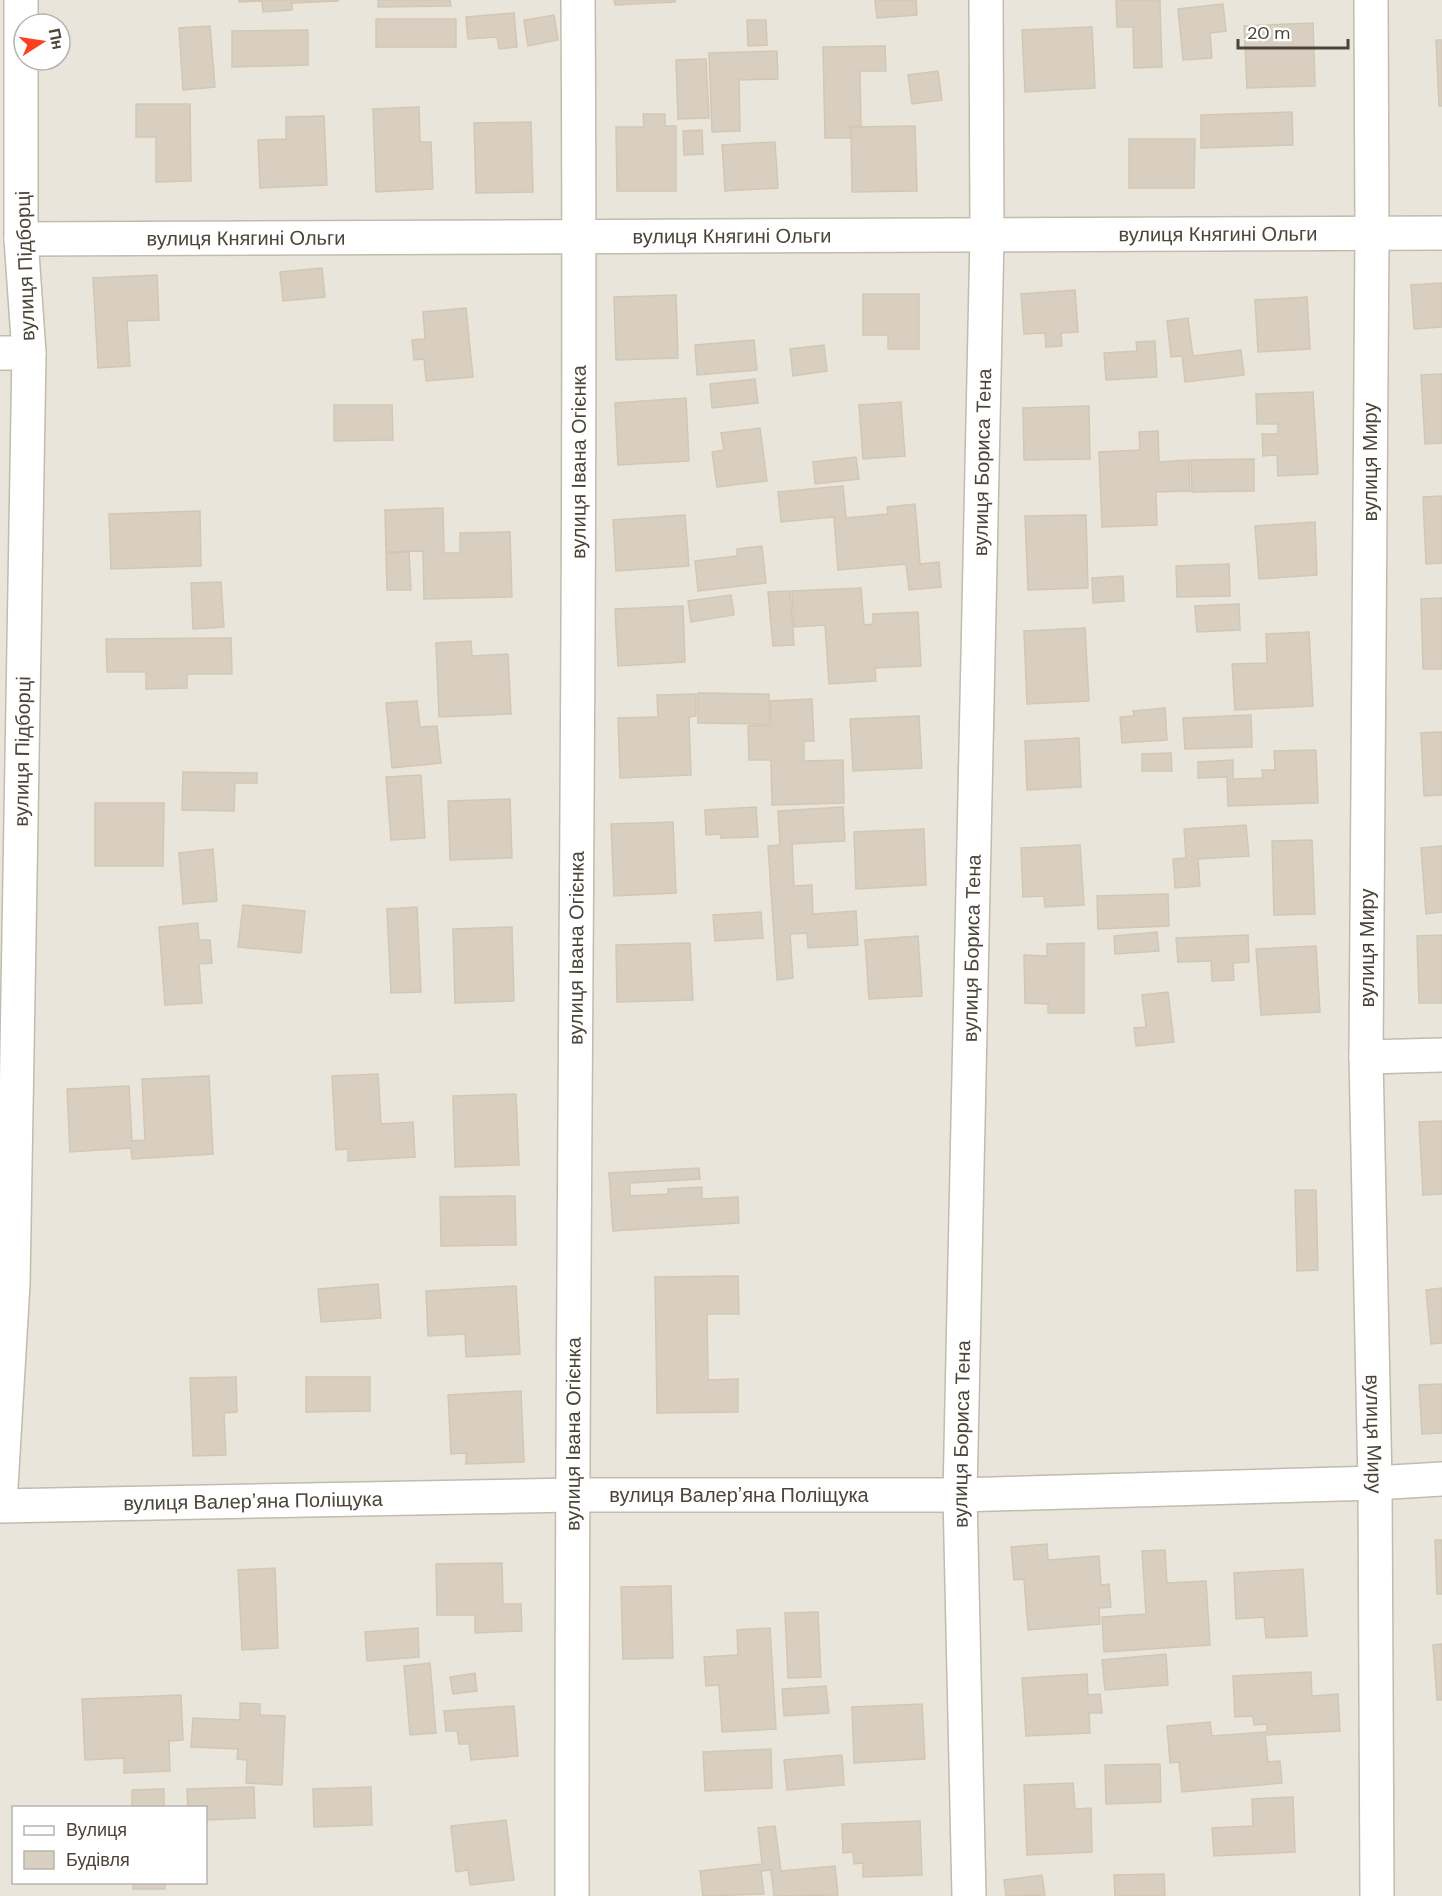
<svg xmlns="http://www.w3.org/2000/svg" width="1442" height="1896" viewBox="0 0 1442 1896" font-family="'DM Sans',sans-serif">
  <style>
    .residential { fill: #eae5da; fill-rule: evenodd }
    .building { fill: #d8cfc1; stroke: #d3c7b4; stroke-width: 1.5 }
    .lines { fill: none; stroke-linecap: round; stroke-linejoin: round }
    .minor-casing { stroke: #c2bbae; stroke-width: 36 }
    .minor { stroke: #fff; stroke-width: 33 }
    .labels { text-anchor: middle; stroke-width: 4.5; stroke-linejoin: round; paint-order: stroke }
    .street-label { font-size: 20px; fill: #4b4439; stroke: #fff }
  </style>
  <rect width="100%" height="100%" fill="#f6f3ec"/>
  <path class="residential" d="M0 0H1442V1896H0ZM24 24H60V60H24ZM14 1808H206V1882H14Z"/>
  <g class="building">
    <polygon points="239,0 338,0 338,1 292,3 292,10 263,12 262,1 239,2"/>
    <polygon points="378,0 450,0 451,6 378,7"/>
    <polygon points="614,0 675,0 675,2 615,5"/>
    <polygon points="875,0 916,0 917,15 877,18"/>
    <polygon points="1116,0 1160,0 1162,67 1134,68 1133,27 1117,27"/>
    <polygon points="1223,4 1226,31 1210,33 1212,58 1183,60 1178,9"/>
    <polygon points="514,13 517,47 499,49 497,37 468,39 466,17"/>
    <polygon points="554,15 558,40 528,46 524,20"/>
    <rect x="376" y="19" width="80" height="28"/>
    <polygon points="747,20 766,20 767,45 748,46"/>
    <polygon points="1313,23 1315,86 1247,88 1244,26"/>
    <polygon points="210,26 215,87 183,90 179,28"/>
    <polygon points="1092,27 1095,88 1025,92 1022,30"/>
    <polygon points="308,30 308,65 232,67 232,31"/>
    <polygon points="1436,40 1442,40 1442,106 1439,106"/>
    <polygon points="885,46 886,71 860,71 861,126 850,126 850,138 825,138 823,47"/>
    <polygon points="777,51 778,79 739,80 740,131 712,132 709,53"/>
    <polygon points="706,59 709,118 678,119 676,60"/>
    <polygon points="938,71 942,100 912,104 908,75"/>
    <polygon points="136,104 190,104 191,181 156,182 156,137 136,137"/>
    <polygon points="419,107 420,142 431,142 433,189 376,192 373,109"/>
    <polygon points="1292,112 1293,145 1201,148 1201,115"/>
    <polygon points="643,114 665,114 665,126 676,126 676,191 617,191 616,127 644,127"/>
    <polygon points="324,116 327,185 260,188 258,140 286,139 286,117"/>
    <polygon points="531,122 533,192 476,193 474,123"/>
    <polygon points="915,126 917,191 852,192 851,127"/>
    <polygon points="702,130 703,154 684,155 683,131"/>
    <polygon points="1129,139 1195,139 1194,188 1129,188"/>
    <polygon points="775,142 778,188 725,191 722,145"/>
    <polygon points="322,268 325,297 283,301 280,272"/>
    <polygon points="157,275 159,320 127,321 130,366 98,368 93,278"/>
    <polygon points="1442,283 1442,327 1414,329 1411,285"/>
    <polygon points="1075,290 1078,332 1061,333 1062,346 1046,347 1045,333 1024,334 1021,294"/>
    <polygon points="863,294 919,294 919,349 888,349 888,335 863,335"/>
    <polygon points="676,295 678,358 616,360 614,297"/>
    <polygon points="1307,297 1310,349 1258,352 1255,300"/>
    <polygon points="466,308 473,377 426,381 424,359 414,360 412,340 425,339 423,312"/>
    <polygon points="1188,318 1193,356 1241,350 1244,375 1185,382 1182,356 1171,357 1167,321"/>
    <polygon points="754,340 757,370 697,375 695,345"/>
    <polygon points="1155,341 1157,377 1106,380 1104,353 1137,351 1136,342"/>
    <polygon points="824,345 827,371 793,376 790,349"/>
    <polygon points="1442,374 1442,443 1425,444 1421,375"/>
    <polygon points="755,379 758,403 712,408 710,384"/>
    <polygon points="1313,392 1318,474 1278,476 1277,455 1263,456 1262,434 1278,434 1278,424 1257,424 1256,394"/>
    <polygon points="686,398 689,461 618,465 615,403"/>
    <polygon points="901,402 905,456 863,459 859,405"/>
    <polygon points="334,405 392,405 393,440 334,441"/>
    <polygon points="1089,406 1090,459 1024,460 1023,408"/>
    <polygon points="760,428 767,481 717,487 712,452 724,450 721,433"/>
    <polygon points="1158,431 1159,462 1189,460 1190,491 1156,492 1157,525 1102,527 1099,452 1140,450 1139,432"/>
    <polygon points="856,457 859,479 815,484 813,462"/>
    <polygon points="1254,459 1254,491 1192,492 1191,460"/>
    <polygon points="843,486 846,518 888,514 887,507 915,504 920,564 939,562 941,587 909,590 906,564 838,570 834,517 781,522 778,492"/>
    <polygon points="1442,496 1442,563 1426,564 1423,497"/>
    <polygon points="443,508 444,553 460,553 460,533 510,532 512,597 424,599 423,551 386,552 385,510"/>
    <polygon points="200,511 201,566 111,569 109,514"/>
    <polygon points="685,515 689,566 616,571 613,520"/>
    <polygon points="1086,515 1088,588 1028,590 1025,516"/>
    <polygon points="1315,522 1317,575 1259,579 1255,526"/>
    <polygon points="762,546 766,583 698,591 695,561 737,556 737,549"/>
    <polygon points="409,552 411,590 387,590 386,553"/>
    <polygon points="1229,564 1230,596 1177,597 1176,566"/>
    <polygon points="1123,576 1124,601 1093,603 1092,578"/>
    <polygon points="221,582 224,627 193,629 191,583"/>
    <polygon points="861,588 864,625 873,624 873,614 918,612 921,666 875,668 876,681 829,684 825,625 794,627 792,591"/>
    <polygon points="790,591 794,645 773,646 768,592"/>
    <polygon points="731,595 734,615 691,622 688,601"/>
    <polygon points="1442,598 1442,669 1423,669 1421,599"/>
    <polygon points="1239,604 1240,630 1197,632 1195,606"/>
    <polygon points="683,606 685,662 618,666 615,609"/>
    <polygon points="1085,628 1089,701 1027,704 1024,631"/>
    <polygon points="1309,632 1313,706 1235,710 1232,664 1267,663 1266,634"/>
    <polygon points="231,638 232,674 187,674 187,688 146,689 146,672 107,672 106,639"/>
    <polygon points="471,641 472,656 508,654 511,714 439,717 436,643"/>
    <polygon points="698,693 769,694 769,724 698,723"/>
    <polygon points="696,694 696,716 689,717 691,775 620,778 618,718 658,717 657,695"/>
    <polygon points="812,699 814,741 804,741 804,761 843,760 844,803 772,805 771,760 749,760 748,726 771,725 770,701"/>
    <polygon points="417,701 420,727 437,726 441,763 392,768 386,703"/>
    <polygon points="1165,708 1167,740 1122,743 1120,717 1134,716 1133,711"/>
    <polygon points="1251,715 1252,747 1185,749 1183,718"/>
    <polygon points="919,716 922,768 853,771 850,719"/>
    <polygon points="1442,732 1442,795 1424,796 1421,733"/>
    <polygon points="1079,738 1081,787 1027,790 1025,741"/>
    <polygon points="1316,750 1318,803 1228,806 1227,777 1198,778 1198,762 1233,760 1233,779 1263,778 1262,770 1275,770 1274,751"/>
    <polygon points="1171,753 1172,771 1142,771 1142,754"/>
    <polygon points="183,772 257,773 257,783 235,783 234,811 182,810"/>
    <polygon points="421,775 425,838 391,840 386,777"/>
    <polygon points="510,799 512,858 450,860 448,801"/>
    <polygon points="95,803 164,803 163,866 95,866"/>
    <polygon points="756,807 758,837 721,838 721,834 706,835 705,810"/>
    <polygon points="843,807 845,841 792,844 794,886 812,885 813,914 856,911 858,945 808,948 807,933 790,934 793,978 777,980 768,846 780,845 778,811"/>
    <polygon points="673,822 676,893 614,896 611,824"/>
    <polygon points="1246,825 1249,856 1198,859 1200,886 1175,888 1173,859 1186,858 1184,829"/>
    <polygon points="924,829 926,885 856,889 854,832"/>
    <polygon points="1312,840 1315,914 1274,915 1272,841"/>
    <polygon points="1080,845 1084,905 1045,907 1044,896 1023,897 1021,848"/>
    <polygon points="1442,846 1442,912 1426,914 1421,848"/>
    <polygon points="213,849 217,901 183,904 179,853"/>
    <polygon points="1168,894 1169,926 1098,929 1097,896"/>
    <polygon points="243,905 305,911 301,953 238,947"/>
    <polygon points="417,907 421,992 391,993 387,909"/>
    <polygon points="761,912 763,938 715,941 713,915"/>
    <polygon points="198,923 199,940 210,940 212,963 199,964 202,1003 165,1005 159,927"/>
    <polygon points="512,927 514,1001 455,1003 453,929"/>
    <polygon points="1157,932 1159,951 1115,954 1114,936"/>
    <polygon points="1248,935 1249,962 1233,963 1234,980 1212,981 1211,961 1178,962 1176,938"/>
    <polygon points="1442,935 1442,1003 1419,1003 1417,936"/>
    <polygon points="918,936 922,996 869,999 865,940"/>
    <polygon points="690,943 693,1000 617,1002 616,945"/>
    <polygon points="1084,943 1084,1013 1048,1013 1048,1004 1025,1003 1024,955 1047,956 1047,944"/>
    <polygon points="1316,946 1320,1012 1261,1015 1256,949"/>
    <polygon points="1168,992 1174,1042 1136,1046 1134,1028 1146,1027 1142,995"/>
    <polygon points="378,1074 381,1124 413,1122 415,1157 348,1161 348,1149 336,1150 332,1076"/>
    <polygon points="209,1076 213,1154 132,1159 131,1148 70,1152 67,1089 129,1086 132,1141 145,1140 142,1079"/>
    <polygon points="516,1094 519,1165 455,1167 453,1096"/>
    <polygon points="1442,1121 1442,1194 1423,1195 1419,1122"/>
    <polygon points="699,1168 700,1179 630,1183 630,1196 668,1194 668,1189 702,1187 702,1199 738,1197 739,1223 613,1231 609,1173"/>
    <polygon points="1295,1190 1316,1190 1318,1270 1297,1271"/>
    <polygon points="515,1196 516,1245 441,1246 440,1197"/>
    <polygon points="738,1276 739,1314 707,1314 708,1380 738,1379 738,1412 657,1413 655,1277"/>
    <polygon points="378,1284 381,1318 321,1322 318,1289"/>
    <polygon points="516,1286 520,1354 466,1357 465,1334 428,1336 426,1291"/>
    <polygon points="1442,1288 1442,1343 1431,1344 1426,1290"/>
    <polygon points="236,1377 237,1412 224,1413 226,1455 193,1456 190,1378"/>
    <polygon points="306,1377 370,1377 370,1411 306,1412"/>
    <polygon points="1442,1384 1442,1433 1422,1434 1419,1385"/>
    <polygon points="521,1391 524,1462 466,1464 466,1453 451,1454 448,1395"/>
    <polygon points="1435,1540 1442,1540 1442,1594 1437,1594"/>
    <polygon points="1047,1544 1048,1560 1099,1556 1101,1585 1109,1584 1111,1607 1099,1608 1100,1624 1028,1630 1024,1579 1014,1580 1011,1547"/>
    <polygon points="1165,1550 1167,1583 1206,1581 1210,1645 1104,1652 1102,1617 1146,1614 1142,1551"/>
    <polygon points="502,1563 503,1604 521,1604 522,1631 475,1633 475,1615 437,1615 436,1564"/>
    <polygon points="275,1568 278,1648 242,1650 238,1570"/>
    <polygon points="1303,1569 1307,1636 1266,1638 1264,1617 1236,1619 1234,1573"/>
    <polygon points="671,1586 673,1658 623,1659 621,1587"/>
    <polygon points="818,1612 821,1677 788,1678 785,1613"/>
    <polygon points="418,1628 419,1657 367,1661 365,1632"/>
    <polygon points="770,1628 776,1729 722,1732 719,1685 706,1686 704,1657 738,1655 737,1630"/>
    <polygon points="1442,1644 1442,1700 1437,1700 1433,1645"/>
    <polygon points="1166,1654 1168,1685 1105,1690 1102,1660"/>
    <polygon points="430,1663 436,1733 410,1735 404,1666"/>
    <polygon points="1311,1672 1312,1696 1338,1694 1340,1731 1267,1735 1267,1724 1254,1725 1253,1716 1235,1717 1233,1676"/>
    <polygon points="475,1673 477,1691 453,1694 450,1677"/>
    <polygon points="1087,1674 1088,1695 1100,1694 1102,1713 1089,1713 1090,1733 1026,1736 1022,1678"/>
    <polygon points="826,1686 829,1713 784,1716 782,1689"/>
    <polygon points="181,1695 183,1740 169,1741 170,1771 124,1773 124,1758 85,1760 82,1699"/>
    <polygon points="240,1703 260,1704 260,1715 285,1716 282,1785 246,1783 247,1760 237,1759 238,1749 191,1747 193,1718 240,1720"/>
    <polygon points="922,1704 925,1759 854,1763 852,1707"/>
    <polygon points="514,1706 518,1756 471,1760 469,1744 459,1744 457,1731 446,1731 444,1711"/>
    <polygon points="1210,1722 1212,1736 1265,1732 1268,1762 1280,1761 1282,1783 1182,1792 1179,1762 1170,1763 1167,1726"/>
    <polygon points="771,1749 772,1788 705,1791 703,1752"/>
    <polygon points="842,1755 844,1785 787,1790 784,1760"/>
    <polygon points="1160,1764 1161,1802 1106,1804 1105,1765"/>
    <polygon points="1073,1783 1075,1809 1091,1808 1092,1852 1027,1855 1024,1785"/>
    <polygon points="254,1787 255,1818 206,1820 206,1808 188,1808 187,1789"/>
    <polygon points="371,1787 372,1825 314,1827 313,1789"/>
    <polygon points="164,1789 164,1808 132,1808 132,1790"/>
    <polygon points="1293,1797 1295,1852 1214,1856 1212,1828 1253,1826 1252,1799"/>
    <polygon points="506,1820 514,1880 470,1885 468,1870 456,1872 451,1826"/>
    <polygon points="920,1821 922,1875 863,1877 863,1863 854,1864 853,1852 843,1853 842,1824"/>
    <polygon points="775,1826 781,1871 835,1866 838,1895 774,1896 771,1870 761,1871 764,1894 703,1896 700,1871 762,1864 758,1828"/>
    <polygon points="1164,1874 1165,1896 1115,1896 1114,1875"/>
    <polygon points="1042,1875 1045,1895 1006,1896 1004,1880"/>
    <rect x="133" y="1882" width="32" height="7"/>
  </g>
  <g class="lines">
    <defs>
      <g id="minor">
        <path id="s1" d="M1371 0 1372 234 1366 1057 1375 1483 1377 1896"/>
        <path id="s2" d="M21 239 1442 233"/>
        <polyline points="0,353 29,353"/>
        <polyline points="1366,1057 1442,1055"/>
        <path id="s3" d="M0 1504 13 1284 29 353 21 239V0"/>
        <polyline points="0,1506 572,1495 960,1495 1375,1483 1442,1479"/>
        <path id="s4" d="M572 1896C571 1264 582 632 578 0"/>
        <path id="s5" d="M969 1896 960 1495 987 235 986 0"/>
      </g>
    </defs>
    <use href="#minor" class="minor-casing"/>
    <use href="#minor" class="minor"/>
  </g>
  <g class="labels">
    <g class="street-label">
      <text dy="7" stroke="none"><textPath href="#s2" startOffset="1197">вулиця Княгині Ольги</textPath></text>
      <text dy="7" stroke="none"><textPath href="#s2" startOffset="711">вулиця Княгині Ольги</textPath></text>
      <text dy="7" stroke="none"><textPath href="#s2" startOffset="225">вулиця Княгині Ольги</textPath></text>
      <text transform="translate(25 266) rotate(-92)" y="7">вулиця Підборці</text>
      <text dy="7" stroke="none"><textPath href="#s4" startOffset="1434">вулиця Івана Огієнка</textPath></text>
      <text dy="7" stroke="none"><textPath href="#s5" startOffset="1434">вулиця Бориса Тена</textPath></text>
      <text transform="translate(1370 462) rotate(-90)" y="7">вулиця Миру</text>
      <text dy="7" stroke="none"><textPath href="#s3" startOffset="753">вулиця Підборці</textPath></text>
      <text dy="7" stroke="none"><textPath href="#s4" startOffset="948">вулиця Івана Огієнка</textPath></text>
      <text dy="7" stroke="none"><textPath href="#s5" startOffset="948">вулиця Бориса Тена</textPath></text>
      <text transform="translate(1367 948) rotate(-90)" y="7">вулиця Миру</text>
      <text dy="7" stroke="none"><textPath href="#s4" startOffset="462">вулиця Івана Огієнка</textPath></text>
      <text dy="7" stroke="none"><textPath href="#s5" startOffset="462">вулиця Бориса Тена</textPath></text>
      <text dy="7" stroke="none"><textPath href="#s1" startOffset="1434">вулиця Миру</textPath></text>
      <text x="739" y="1502">вулиця Валерʼяна Поліщука</text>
      <text transform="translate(253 1501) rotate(-1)" y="7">вулиця Валерʼяна Поліщука</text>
    </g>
  </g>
  <rect x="12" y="1806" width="195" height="78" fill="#ffffff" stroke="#b7b4b0" stroke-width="1.5"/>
  <rect x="24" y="1826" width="30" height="9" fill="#ffffff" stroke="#b7b4b0" stroke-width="1.5"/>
  <text x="66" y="1836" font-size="18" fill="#4b4439">Вулиця</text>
  <rect x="24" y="1851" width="30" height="18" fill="#d8cfc1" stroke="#b7b4b0" stroke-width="1.5"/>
  <text x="66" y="1866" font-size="18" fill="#4b4439">Будівля</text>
  <g transform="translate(42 42) rotate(78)"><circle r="28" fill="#ffffff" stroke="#b7b4b0" stroke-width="1.5"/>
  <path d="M0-4.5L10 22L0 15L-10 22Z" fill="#fc3f1d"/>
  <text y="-9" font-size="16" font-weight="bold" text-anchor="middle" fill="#4b4439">Пн</text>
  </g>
  <path d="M1238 39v9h110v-9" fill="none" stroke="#4b4439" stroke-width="3"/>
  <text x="1247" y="39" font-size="18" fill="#4b4439" stroke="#ffffff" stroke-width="4.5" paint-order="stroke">20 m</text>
</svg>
